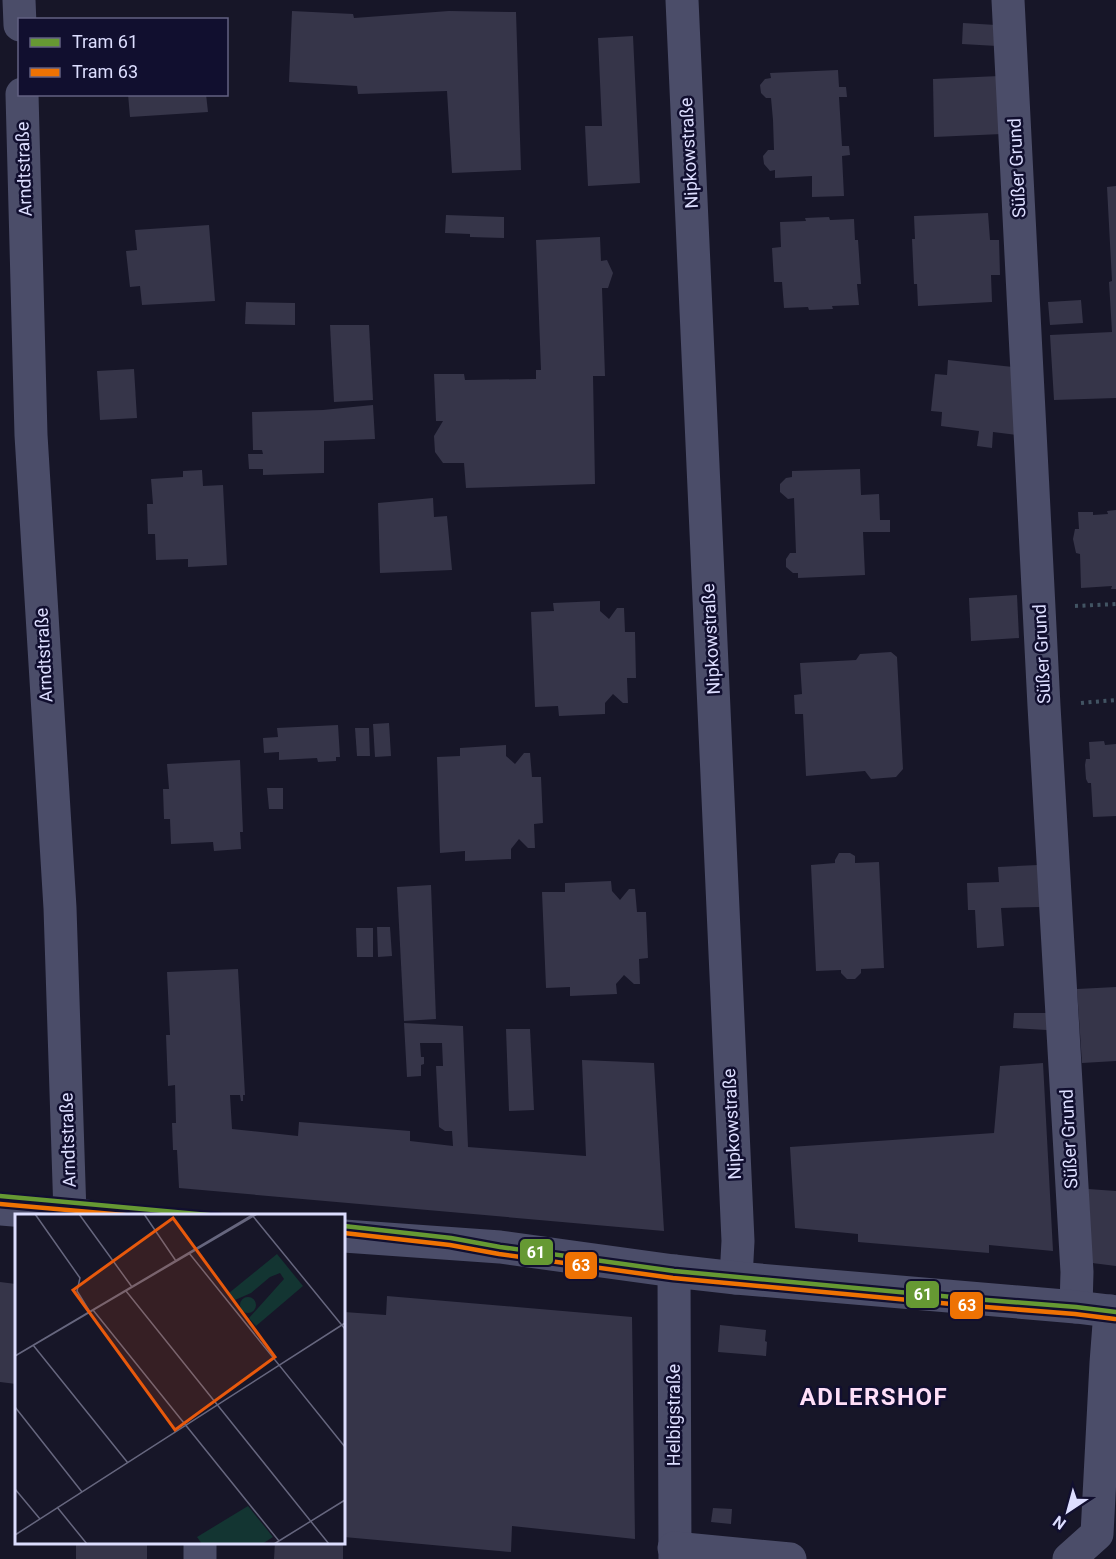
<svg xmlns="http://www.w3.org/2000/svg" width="1116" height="1559" viewBox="0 0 1116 1559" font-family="Roboto,sans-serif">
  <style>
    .building { fill: #363549 }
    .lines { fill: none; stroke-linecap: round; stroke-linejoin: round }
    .path { stroke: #425463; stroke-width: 4; stroke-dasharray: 3 4.5; stroke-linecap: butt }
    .minor { stroke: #4b4d69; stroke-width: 33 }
    .tram-1-casing { stroke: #110f2f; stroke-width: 9 }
    .tram-2-casing { stroke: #110f2f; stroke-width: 9 }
    .tram-1 { stroke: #693; stroke-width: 4.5 }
    .tram-2 { stroke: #ee7203; stroke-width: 4.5 }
    .labels { text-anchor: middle; stroke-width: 5; stroke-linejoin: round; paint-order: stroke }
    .street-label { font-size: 18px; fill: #dddeff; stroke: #110f2f }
    .district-label { font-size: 24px; font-weight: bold; letter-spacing: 1.5px; fill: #ffdff8; stroke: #110f2f }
    .inset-road { fill: none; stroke: #66667e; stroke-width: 1.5 }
    .view { fill: #e8590c; fill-opacity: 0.15; stroke: #e8590c; stroke-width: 3 }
    .inset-edge { fill: none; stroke: #dddeff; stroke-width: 3 }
    .line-badge { stroke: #110f2f; stroke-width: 2 }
    .badge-label { font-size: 16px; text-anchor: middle; font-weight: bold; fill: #fff }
  </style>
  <rect width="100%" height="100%" fill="#171628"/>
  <g class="building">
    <polygon points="292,11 353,14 354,18 449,11 516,12 521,170 452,173 447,91 358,94 357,86 289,82"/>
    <polygon points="963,23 996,25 997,46 962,44"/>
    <polygon points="633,36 640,183 588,186 585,126 602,126 598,38"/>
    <polygon points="838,70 839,87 846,87 847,97 839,97 842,146 849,146 850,155 842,156 844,196 812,197 812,176 775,178 775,170 770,171 764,164 763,156 768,150 774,150 773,120 771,98 766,98 761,93 760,85 765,79 771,78 770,73"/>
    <polygon points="999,76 1002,134 934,137 933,79"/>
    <polygon points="128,94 206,94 208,112 130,117"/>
    <polygon points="1116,186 1116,398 1054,400 1050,335 1112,332 1109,282 1112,281 1107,187"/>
    <polygon points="988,213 990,240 999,240 1000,275 991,275 992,302 918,306 917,284 914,284 912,239 915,239 914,216"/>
    <polygon points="446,215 504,217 504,238 470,237 470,234 445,233"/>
    <polygon points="829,217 830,220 854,219 855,240 858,240 861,284 857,284 859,305 832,306 833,309 809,310 808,307 784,308 782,282 774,282 772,248 781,247 780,222 806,221 805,218"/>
    <polygon points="209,225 215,301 142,305 140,286 130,287 126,251 137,250 135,230"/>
    <polygon points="600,237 601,261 607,260 613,273 608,288 602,288 605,376 593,376 595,484 466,488 464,463 443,463 435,452 434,436 443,421 436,421 434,374 464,374 465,380 536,379 536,370 541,370 536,240"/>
    <polygon points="1081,300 1083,323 1050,325 1048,302"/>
    <polygon points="246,302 295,303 295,325 245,324"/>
    <polygon points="330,325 369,325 373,400 334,402"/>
    <polygon points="948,360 1013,367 1017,435 993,432 992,448 977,446 979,431 941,426 942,412 931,411 935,374 947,375"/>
    <polygon points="134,369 137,418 100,420 97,371"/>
    <polygon points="373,405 375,439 324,441 324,473 263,475 263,469 249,469 248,454 263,454 262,450 253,450 252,412 323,410"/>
    <polygon points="860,469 861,495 879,494 880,520 890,520 890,532 863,532 865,575 798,578 798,573 793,573 786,567 786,559 790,553 796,553 794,498 788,499 780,492 780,484 786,478 792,477 792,471"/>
    <polygon points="202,470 203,486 223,485 227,565 188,567 188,559 156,560 155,534 148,534 147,504 153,504 151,479 183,477 183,471"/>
    <polygon points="433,498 434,517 447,516 452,570 380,573 378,503"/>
    <polygon points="1116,510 1116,589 1111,589 1112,586 1081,588 1080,554 1076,553 1073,539 1075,529 1079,529 1078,512 1093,512 1093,515 1108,514 1107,511"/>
    <polygon points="1017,595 1019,638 971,641 969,598"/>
    <polygon points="600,601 600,611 609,619 617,608 624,608 625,632 635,632 636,678 627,678 628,703 623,703 613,694 605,703 605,714 559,716 558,706 535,707 531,612 554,611 553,603"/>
    <polygon points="891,652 897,657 903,769 896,777 871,779 865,771 806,776 803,714 795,714 794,695 802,694 800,663 856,660 860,654"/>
    <polygon points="389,723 391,756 375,757 373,724"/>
    <polygon points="338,725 340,757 336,757 336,761 318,762 317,758 279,760 279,752 264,753 263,738 278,737 277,728"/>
    <polygon points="355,728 369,728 370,756 357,756"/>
    <polygon points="1104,741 1105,745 1116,744 1116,816 1093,817 1091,783 1088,783 1086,779 1085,765 1086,759 1090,759 1089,742"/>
    <polygon points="506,745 506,756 515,764 524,753 530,753 532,777 541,777 543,823 534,824 535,848 528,848 519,839 511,849 511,859 465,861 465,851 440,853 437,757 460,756 460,748"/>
    <polygon points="240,760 243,832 240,832 241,849 214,851 213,842 171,844 170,819 164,819 163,789 169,789 167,764"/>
    <polygon points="267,788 283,788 283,809 269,809"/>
    <polygon points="839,853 850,853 855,856 855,863 879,862 884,968 861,969 861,973 855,979 847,979 841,973 841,970 816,971 811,865 835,863 835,860"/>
    <polygon points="1038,865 1040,907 1001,908 1004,946 977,948 975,910 968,910 967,883 999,882 998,867"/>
    <polygon points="611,881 612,891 620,900 629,889 635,889 637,912 646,912 648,958 639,959 640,984 634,984 624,975 616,984 617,994 570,996 570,987 546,988 542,892 565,892 565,883"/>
    <polygon points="431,885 436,1019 404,1021 397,887"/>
    <polygon points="377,927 390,927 392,956 378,957"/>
    <polygon points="356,928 373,928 373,957 357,957"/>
    <polygon points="238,969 245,1095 243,1095 243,1101 241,1101 240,1095 230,1095 232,1129 298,1136 299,1122 410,1131 410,1141 453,1146 452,1131 445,1131 439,1127 436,1066 443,1066 442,1043 420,1043 421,1057 424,1057 424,1064 421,1065 421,1076 407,1077 404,1023 463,1026 468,1147 586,1156 582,1060 654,1063 664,1231 179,1188 177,1150 173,1150 172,1123 176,1123 175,1085 168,1086 166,1035 170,1035 167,972"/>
    <polygon points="1116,987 1116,1061 1082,1063 1077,989"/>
    <polygon points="1014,1013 1046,1013 1047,1030 1013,1028"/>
    <polygon points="506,1029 530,1029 534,1110 509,1111"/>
    <polygon points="1043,1063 1053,1251 989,1245 989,1253 858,1242 858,1234 795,1228 790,1147 994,1133 1000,1066"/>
    <polygon points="1088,1189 1116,1191 1116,1266 1092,1263"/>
    <polygon points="0,1282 16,1284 16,1384 0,1382"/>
    <polygon points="387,1296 632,1317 635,1539 512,1526 511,1552 344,1537 344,1312 386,1315"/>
    <polygon points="720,1325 766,1330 765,1341 767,1342 766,1356 718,1352"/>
    <polygon points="713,1508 732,1509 731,1524 711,1522"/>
    <rect x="76" y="1542" width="71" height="17"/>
    <polygon points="275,1542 343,1542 343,1559 274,1559"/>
  </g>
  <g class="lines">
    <g class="path">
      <polyline points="1075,606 1116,604"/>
      <polyline points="1081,703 1116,700"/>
    </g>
    <g class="minor">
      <polyline points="19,0 20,25"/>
      <polyline points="682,0 738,1241 736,1278"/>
      <polyline points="1008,0 1044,706 1077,1272 1076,1307"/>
      <polyline points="22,94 31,435 60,908 70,1214"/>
      <polyline points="0,1209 86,1216"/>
      <polyline points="344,1236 500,1247 674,1271 736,1278 1076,1307 1116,1312"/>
      <polyline points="674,1271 675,1559"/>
      <polyline points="200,1542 200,1559"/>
      <polyline points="674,1548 790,1559"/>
      <polyline points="1069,1559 1097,1534 1106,1363 1110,1311"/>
    </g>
    <defs>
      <g id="tram-1">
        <polyline points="0,1196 219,1216"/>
        <polyline points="344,1226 451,1238 500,1247 674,1271 974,1299 1076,1307 1116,1312"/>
      </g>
      <g id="tram-2">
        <polyline points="0,1204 135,1216"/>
        <polyline points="344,1233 450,1245 499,1254 673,1278 973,1306 1075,1314 1115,1319"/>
      </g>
    </defs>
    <use href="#tram-1" class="tram-1-casing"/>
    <use href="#tram-2" class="tram-2-casing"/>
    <use href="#tram-1" class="tram-1"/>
    <use href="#tram-2" class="tram-2"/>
  </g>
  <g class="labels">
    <g class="street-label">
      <text transform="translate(689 153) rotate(-93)" y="6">Nipkowstraße</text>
      <text transform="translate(1017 168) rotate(-93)" y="6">Süßer Grund</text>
      <text transform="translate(24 169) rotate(-92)" y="6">Arndtstraße</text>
      <text transform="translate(711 639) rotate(-93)" y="6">Nipkowstraße</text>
      <text transform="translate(1042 654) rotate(-93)" y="6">Süßer Grund</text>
      <text transform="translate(44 655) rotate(-93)" y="6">Arndtstraße</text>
      <text transform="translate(732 1124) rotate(-93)" y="6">Nipkowstraße</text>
      <text transform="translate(1069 1139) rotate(-93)" y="6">Süßer Grund</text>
      <text transform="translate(68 1140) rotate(-92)" y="6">Arndtstraße</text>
      <text transform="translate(674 1415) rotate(-90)" y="6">Helbigstraße</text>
    </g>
    <g class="district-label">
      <text x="874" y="1405">ADLERSHOF</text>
    </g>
  </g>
  <g transform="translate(15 1214)">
    <rect width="330" height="330" fill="#171628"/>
    <path d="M262 40 288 72 241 112 234 104 269 65 265 59 255 63 236 79 220 86 214 79ZM225 91a8 8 0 1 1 16 0a8 8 0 1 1-16 0ZM233 292 258 323 247 330H187L182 323Z" fill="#133532"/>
    <path class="inset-road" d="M20 0 65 64 62 77 75 98M64 0 117 73M129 0 161 47M237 1 330 115M174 39 330 233M111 77 314 330M78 96 264 327M18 131 113 249M0 142 239 0M0 142 242 0M0 193 67 278M0 275 25 305M42 293 72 330M0 321 330 109M259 330 330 286"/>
    <path class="view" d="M158 4 260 143 160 216 58 76Z"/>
    <rect width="330" height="330" class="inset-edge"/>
  </g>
  <g class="line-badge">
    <rect x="519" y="1238" width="35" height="28" rx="6" fill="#693"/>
    <rect x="564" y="1251" width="34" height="29" rx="6" fill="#ee7203"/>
    <rect x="905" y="1280" width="35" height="29" rx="6" fill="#693"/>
    <rect x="949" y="1291" width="35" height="29" rx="6" fill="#ee7203"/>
  </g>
  <g class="badge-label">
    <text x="536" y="1258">61</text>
    <text x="581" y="1271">63</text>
    <text x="923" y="1300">61</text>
    <text x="967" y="1311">63</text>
  </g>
  <rect x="18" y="18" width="210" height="78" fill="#110f2f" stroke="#636282" stroke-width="1.5"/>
  <rect x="30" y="38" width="30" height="9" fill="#669933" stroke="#636282" stroke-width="1.5"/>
  <text x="72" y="48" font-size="18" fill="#dddeff">Tram 61</text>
  <rect x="30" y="68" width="30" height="9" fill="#ee7203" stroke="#636282" stroke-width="1.5"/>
  <text x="72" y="78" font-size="18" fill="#dddeff">Tram 63</text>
  <g transform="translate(1068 1511) rotate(216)" stroke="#110f2f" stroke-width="4.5" paint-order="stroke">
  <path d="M0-4.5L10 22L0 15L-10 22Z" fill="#dddeff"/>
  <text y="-9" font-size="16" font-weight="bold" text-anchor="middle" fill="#dddeff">N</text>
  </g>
</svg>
